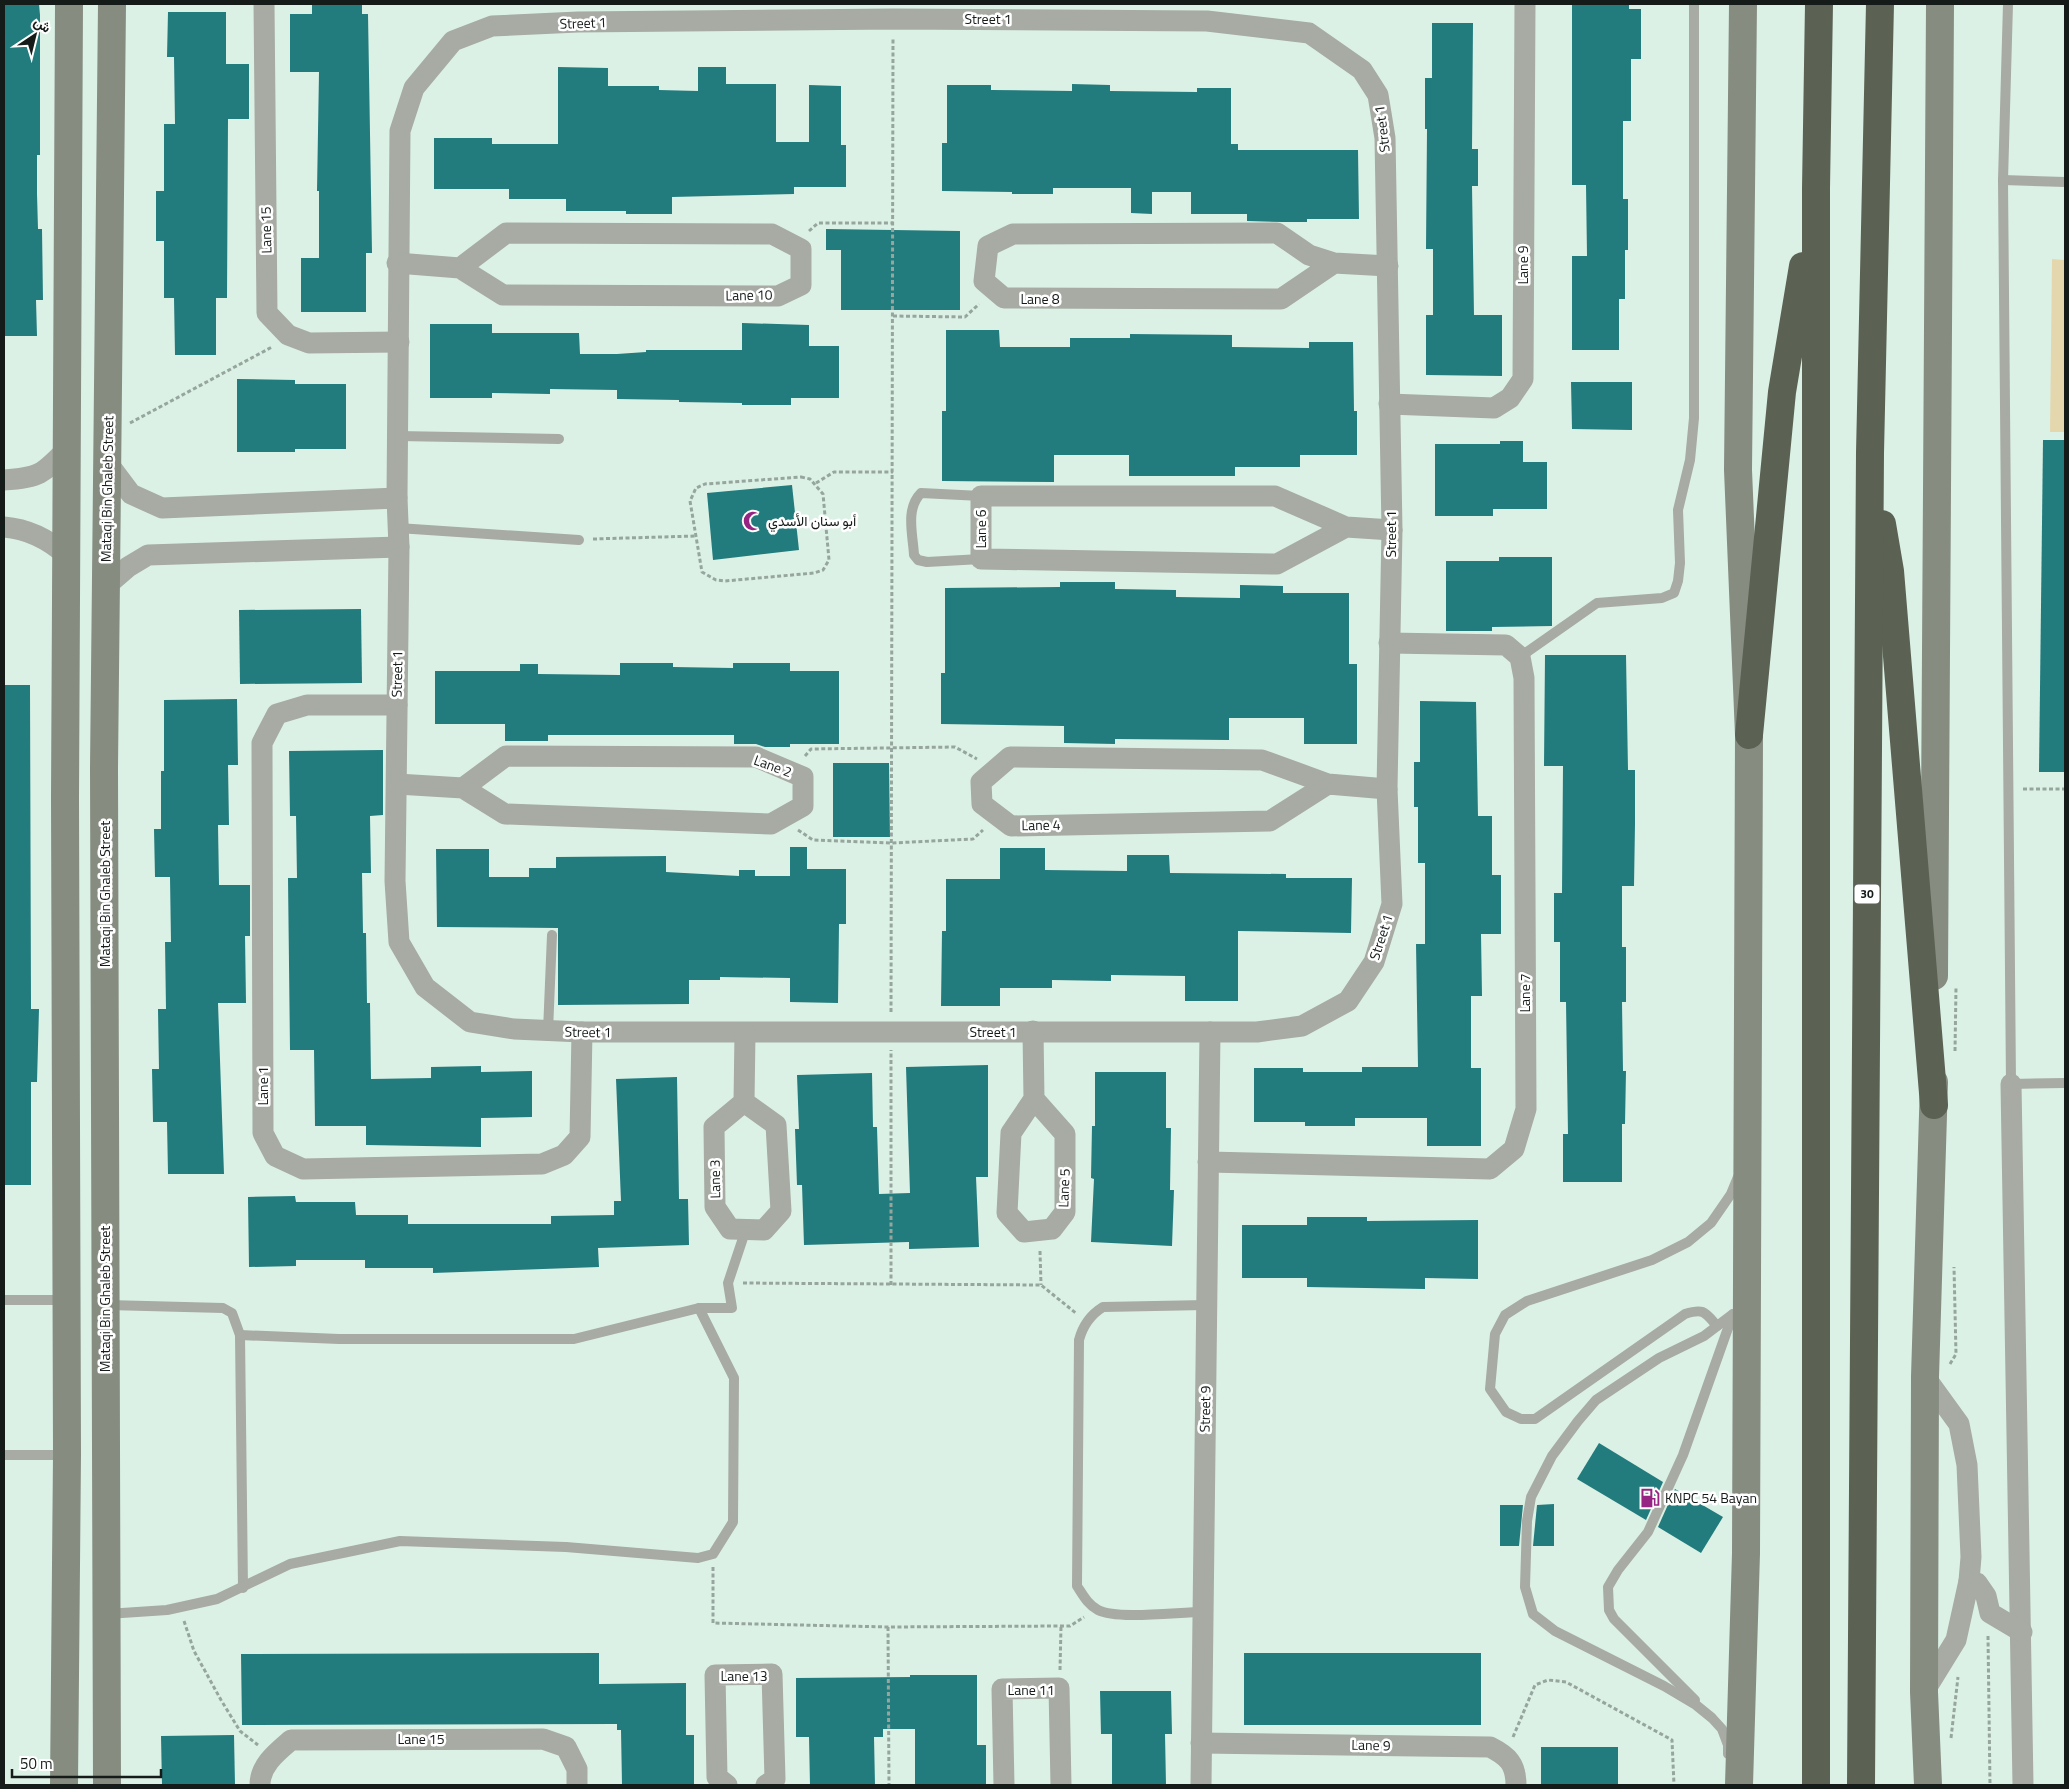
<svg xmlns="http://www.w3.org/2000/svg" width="2069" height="1789" viewBox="0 0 2069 1789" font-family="'Titillium Web',Vazirmatn,sans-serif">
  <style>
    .green { fill: #e4d7ae }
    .building { fill: #227b7d }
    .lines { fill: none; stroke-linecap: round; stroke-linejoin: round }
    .path { stroke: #96a69e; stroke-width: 3; stroke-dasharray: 4 2.5; stroke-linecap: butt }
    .lane { stroke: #a7aba3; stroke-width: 10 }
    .street { stroke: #a7aba3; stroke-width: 21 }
    .secondary { stroke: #868c80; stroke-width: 28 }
    .highway { stroke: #5b6253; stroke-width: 28 }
    .labels { text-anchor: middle; stroke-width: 5; stroke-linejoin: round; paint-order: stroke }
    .shield { fill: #fff; stroke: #5a5f5d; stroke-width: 1 }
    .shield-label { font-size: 12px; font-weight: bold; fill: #141b18 }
    .street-label { font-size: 14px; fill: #141b18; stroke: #fff }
    .poi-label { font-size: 14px; fill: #141b18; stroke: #fff; text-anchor: start }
  </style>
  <rect width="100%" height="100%" fill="#dcf1e6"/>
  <polygon class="green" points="2052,259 2065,260 2065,432 2050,432"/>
  <g class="building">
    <polygon points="4,4 39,4 40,15 40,155 37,155 37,194 38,229 42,229 43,300 36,300 37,336 4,336"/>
    <polygon points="312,4 362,4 362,14 368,14 372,253 366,253 366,312 301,312 301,258 319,258 319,191 317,191 319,72 290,72 290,14 312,14"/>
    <polygon points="1572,4 1629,4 1629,9 1641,9 1641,59 1631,59 1631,121 1623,121 1623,199 1628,199 1628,250 1625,250 1625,299 1619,299 1619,350 1572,350 1572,256 1587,256 1586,185 1572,185"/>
    <polygon points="168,12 226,12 226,64 249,64 249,119 228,119 227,298 216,298 216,355 175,355 174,298 164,298 164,241 156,241 156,191 164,191 164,124 175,124 174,57 167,57"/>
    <polygon points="1432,23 1473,23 1472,149 1478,149 1478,186 1472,186 1474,315 1502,315 1502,376 1426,375 1426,315 1433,315 1433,249 1426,249 1427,129 1425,129 1425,78 1432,78"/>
    <polygon points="558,67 608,68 608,86 659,86 659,90 698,91 698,67 726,67 726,84 776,84 776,142 809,142 809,85 841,86 841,145 846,145 846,187 794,187 794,194 672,197 672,214 626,214 626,211 566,211 566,199 509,199 509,189 434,189 434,138 492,138 492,144 558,144"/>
    <polygon points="1072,84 1110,85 1110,91 1197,92 1197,88 1231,88 1231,144 1238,144 1238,150 1358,150 1359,219 1307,219 1307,222 1283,222 1247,221 1247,214 1191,214 1191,192 1152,192 1152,214 1131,213 1131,188 1053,188 1053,194 1012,194 1012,192 942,191 942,143 947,143 947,85 991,85 991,90 1072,91"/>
    <polygon points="826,229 960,231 960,310 841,310 841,250 826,250"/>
    <polygon points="742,323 809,325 809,346 839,346 839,398 791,398 791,405 742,405 742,403 679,402 679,400 617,399 617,390 550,389 550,394 492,393 492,398 430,398 430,324 492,324 492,333 579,333 580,354 617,354 646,352 646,350 742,350"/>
    <polygon points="946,330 999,330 1000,347 1070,347 1070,338 1130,338 1130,334 1232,335 1232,347 1309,348 1309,342 1353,342 1354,411 1357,411 1357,455 1300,455 1300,467 1235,467 1235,476 1129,476 1129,455 1054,455 1054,482 942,481 942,411 946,411"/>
    <polygon points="237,379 295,380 295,384 346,384 346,449 295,449 295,452 237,452"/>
    <polygon points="1571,382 1632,382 1632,430 1572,429"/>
    <polygon points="2043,440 2065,440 2065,772 2039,772"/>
    <polygon points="1500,441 1523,441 1523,462 1547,462 1547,509 1493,509 1493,516 1435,516 1435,444 1500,444"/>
    <polygon points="792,485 799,550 713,560 707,493"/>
    <polygon points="1499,557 1552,557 1552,626 1492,627 1492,631 1446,631 1446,561 1499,561"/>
    <polygon points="1060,582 1115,582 1115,589 1176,590 1176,597 1240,598 1240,585 1283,586 1283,593 1349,593 1349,664 1357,664 1357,744 1304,744 1304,718 1229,718 1229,740 1115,739 1115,744 1064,743 1064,726 941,724 941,673 945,673 945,588 1060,587"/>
    <polygon points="361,609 362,683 240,684 239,610"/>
    <polygon points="1545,655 1626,655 1628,770 1635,770 1635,824 1634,886 1622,886 1622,947 1626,947 1626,1002 1622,1002 1623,1071 1626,1071 1625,1124 1622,1124 1622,1182 1563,1182 1563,1134 1568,1134 1566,1002 1560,1002 1560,942 1554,942 1554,893 1562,893 1563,766 1544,766"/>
    <polygon points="620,663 673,663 673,667 733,668 733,663 790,663 790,671 839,671 839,744 790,744 790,747 765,747 756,744 734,744 734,735 548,735 548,741 505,741 505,724 435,724 435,671 520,671 520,664 538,664 538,674 620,675"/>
    <polygon points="4,685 30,685 31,1009 39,1009 37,1082 31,1082 31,1185 4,1185"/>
    <polygon points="237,699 238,765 228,765 229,825 218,825 219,885 250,885 250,936 245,936 246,1003 218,1003 224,1174 168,1174 167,1122 153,1122 152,1069 159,1069 158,1009 166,1009 165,942 171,942 170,877 155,877 154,829 161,829 161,771 164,771 164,700"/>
    <polygon points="1420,701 1476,702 1478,816 1492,816 1492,875 1501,875 1501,934 1481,934 1482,996 1471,996 1471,1068 1481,1068 1481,1146 1427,1146 1427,1118 1355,1118 1355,1126 1305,1126 1305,1122 1254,1122 1254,1068 1303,1068 1303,1072 1362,1072 1362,1067 1418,1067 1416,944 1425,944 1425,863 1418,863 1418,807 1414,807 1414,762 1420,762"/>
    <polygon points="383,750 383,815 370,816 371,873 362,873 363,933 366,933 367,1003 370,1003 371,1079 431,1078 431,1067 481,1066 481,1072 532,1071 532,1117 481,1118 481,1147 366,1145 366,1126 315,1126 314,1050 290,1050 288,878 297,878 296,816 290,816 289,751"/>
    <polygon points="833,763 889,763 890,837 833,837"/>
    <polygon points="790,847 807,847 807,869 846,869 846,924 839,924 838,1003 790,1002 790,978 720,977 720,980 689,980 689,1004 558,1005 558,928 437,927 436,849 489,849 489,877 529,877 529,868 556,868 556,857 666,856 666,872 739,876 739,870 755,870 755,876 790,876"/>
    <polygon points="1000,848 1045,848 1045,870 1127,871 1127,855 1169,855 1170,873 1286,874 1286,878 1352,878 1351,933 1238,931 1238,1001 1185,1001 1185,976 1111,975 1111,981 1052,980 1052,988 1000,988 1000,1006 941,1006 942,931 946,931 946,879 1000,879"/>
    <polygon points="988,1065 988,1177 976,1177 979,1247 909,1249 909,1242 804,1245 802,1185 797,1185 795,1129 799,1129 797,1075 872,1073 873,1127 877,1127 879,1194 910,1193 906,1067"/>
    <polygon points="1095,1072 1166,1072 1166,1128 1171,1128 1170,1190 1174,1190 1172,1246 1091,1242 1094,1179 1091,1178 1092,1126 1095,1126"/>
    <polygon points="677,1077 679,1199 688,1199 689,1245 598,1248 599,1267 433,1273 433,1268 365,1268 365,1260 296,1260 296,1266 249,1267 248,1197 295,1196 296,1202 355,1202 356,1215 408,1215 408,1224 551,1224 551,1216 614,1215 614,1201 621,1201 616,1079"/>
    <polygon points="1307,1217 1367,1217 1367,1221 1478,1220 1478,1279 1425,1278 1425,1289 1307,1287 1307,1278 1242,1278 1242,1225 1307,1225"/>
    <polygon points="1599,1443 1663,1482 1646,1520 1577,1479"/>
    <polygon points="1675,1489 1723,1517 1701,1553 1658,1527"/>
    <polygon points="1554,1504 1554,1546 1533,1546 1537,1505"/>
    <polygon points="1500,1505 1523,1505 1519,1546 1500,1546"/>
    <polygon points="599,1653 599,1684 686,1683 686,1735 694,1735 694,1785 622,1785 621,1730 617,1730 617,1724 242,1725 241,1654"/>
    <rect x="1244" y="1653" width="237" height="72"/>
    <polygon points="910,1675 977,1675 977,1745 986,1745 986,1785 915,1785 915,1729 883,1729 883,1737 874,1737 875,1785 810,1785 809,1737 796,1737 796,1678 910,1677"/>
    <polygon points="1100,1691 1171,1691 1172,1734 1165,1734 1166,1785 1112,1785 1112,1734 1101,1734"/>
    <polygon points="234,1735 235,1785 162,1785 161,1736"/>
    <rect x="1541" y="1747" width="77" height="38"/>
  </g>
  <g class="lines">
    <g class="path">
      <polyline points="809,231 818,223 893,223"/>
      <polyline points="893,316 965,317 979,304"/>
      <polyline points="130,423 272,347"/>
      <polygon points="801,477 810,479 823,494 829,560 823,570 814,573 725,581 716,580 702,572 690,501 696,488 705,484"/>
      <polyline points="816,483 834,472 893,472"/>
      <polyline points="593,539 695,536"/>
      <polyline points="805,756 811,749 955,747 977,759"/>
      <polyline points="2023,789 2065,789"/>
      <polyline points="798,830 813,840 892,843 973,839 983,830"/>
      <polyline points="891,1012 893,38"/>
      <polyline points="1955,1051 1956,987"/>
      <polyline points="1040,1251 1041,1285"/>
      <polyline points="743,1283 1041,1285 1077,1314"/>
      <polyline points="891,1285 891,1050"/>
      <polyline points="1950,1364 1956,1354 1954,1267"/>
      <polyline points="713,1567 713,1623 888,1627 1061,1626 1070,1626 1084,1617"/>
      <polyline points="184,1621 194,1651 221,1700 240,1731 258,1745"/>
      <polyline points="888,1627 889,1785"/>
      <polyline points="1988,1636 1990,1785"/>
      <polyline points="1060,1670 1061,1626"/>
      <polyline points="1513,1737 1535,1685 1548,1680 1566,1682 1672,1740 1674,1785"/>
      <polyline points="1951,1738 1958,1677"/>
    </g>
    <g class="lane">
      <polyline points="2008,4 2003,180 2011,1084 2065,1083"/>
      <polyline points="2003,180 2065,182"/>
      <polyline points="398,436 559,439"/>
      <polyline points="398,528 579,540"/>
      <path d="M981 559 927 562 918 560 914 555C913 535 905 509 921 493L981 496"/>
      <polyline points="1520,657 1597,603 1662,598 1674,593 1678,581 1680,563 1678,510 1690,460 1694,418 1694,4"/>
      <polyline points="548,1031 552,935"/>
      <polyline points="4,1300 65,1300"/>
      <polyline points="108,1305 223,1308 232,1313 240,1335 243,1588"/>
      <path d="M1717 1326C1705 1312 1704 1308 1685 1314L1535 1419H1521L1506 1412 1490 1389 1495 1334 1505 1315 1527 1301 1652 1260 1688 1242 1711 1223 1731 1194 1738 1177"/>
      <polyline points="240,1335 339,1339 574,1339 699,1308"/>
      <polyline points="4,1455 65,1455"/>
      <path d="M1203 1612C1178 1612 1118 1620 1098 1610 1088 1605 1083 1595 1077 1586L1079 1340C1083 1325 1090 1315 1103 1307L1206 1305"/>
      <polyline points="107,1614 167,1610 217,1599 290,1564 400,1541 566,1547 698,1558 713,1554 733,1522 734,1378 699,1308 732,1308 728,1283 746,1229"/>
      <polyline points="1695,1700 1614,1619 1609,1610 1608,1587 1618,1570 1648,1532 1683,1455 1733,1314"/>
      <polyline points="1728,1754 1728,1745 1722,1729 1712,1718 1696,1705 1664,1686 1555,1631 1533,1614 1525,1587 1527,1521 1531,1497 1552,1456 1578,1421 1596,1400 1659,1358 1704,1336 1733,1314"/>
    </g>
    <g class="street">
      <polyline points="264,4 267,313 288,335 309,343 399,342"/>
      <polygon points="893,19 1207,21 1309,33 1362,70 1378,95 1385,138 1392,530 1387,789 1392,904 1374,962 1348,1001 1302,1026 1257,1032 582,1032 514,1029 470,1022 425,987 399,942 395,881 399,547 397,498 400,131 414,88 453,41 492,26 578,22"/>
      <polyline points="397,263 460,268 503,295 778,296 801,285 801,249 772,234 506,233 460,268"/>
      <polyline points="1334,263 1281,299 1004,298 984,281 988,246 1013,234 1277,233 1309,255 1334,263 1388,266"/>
      <polyline points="1389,404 1494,408 1510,398 1523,379 1525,4"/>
      <polyline points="107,462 131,494 162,508 397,498"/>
      <path d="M4 480C39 478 43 474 67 449"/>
      <path d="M4 527C28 529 48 539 66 555"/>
      <polyline points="1346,527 1275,496 981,496 981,559 1277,564 1346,527 1392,530"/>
      <polyline points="106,586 128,567 148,555 399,547"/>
      <polyline points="397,705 307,705 277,714 262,743 263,1133 275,1156 303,1169 542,1164 564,1155 580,1137 582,1032"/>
      <polyline points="397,784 463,788 505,814 771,824 803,806 803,777 756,757 506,756 463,788"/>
      <polyline points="1328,784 1262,760 1010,757 981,782 982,804 1011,826 1270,821 1328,784 1387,789"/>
      <polyline points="1033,1031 1034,1099 1011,1133 1007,1213 1024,1232 1052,1229 1065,1212 1065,1134 1034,1099"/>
      <polyline points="2011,1084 2023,1785"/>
      <polyline points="744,1102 776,1125 781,1211 764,1230 730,1229 715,1207 714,1127 744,1102 745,1033"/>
      <polyline points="1208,1162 1490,1169 1514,1149 1526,1109 1524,678 1520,657 1506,645 1389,643"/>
      <polyline points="1969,1581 1977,1583 1986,1596 1990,1613 2022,1632"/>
      <polyline points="1924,1692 1956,1640 1969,1581 1971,1557 1967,1465 1959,1424 1925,1377"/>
      <path d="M1201 1743 1490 1747C1508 1756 1516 1764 1516 1785"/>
      <path d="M260 1785C260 1765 277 1752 291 1740L543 1739 566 1747 577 1769V1785"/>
      <polyline points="727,1785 717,1777 715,1675 772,1674 775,1779 766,1785"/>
      <polyline points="1004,1785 1002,1689 1059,1688 1061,1785"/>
      <polyline points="1201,1785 1210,1032"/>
    </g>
    <g class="secondary">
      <polyline points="1934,976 1940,4"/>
      <polyline points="64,1785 67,1455 65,798 69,4"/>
      <polyline points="107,1785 104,769 112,4"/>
      <polyline points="1739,1785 1746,1553 1749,735 1738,470 1743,4"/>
      <polyline points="1928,1785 1924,1692 1925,1377 1934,1082"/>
    </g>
    <g class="highway">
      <polyline points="1882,524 1890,571 1934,1105"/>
      <polyline points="1749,735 1782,392 1803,266"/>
      <polyline points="1816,1785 1816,188 1819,4"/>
      <polyline points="1861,1785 1870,453 1880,4"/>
    </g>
  </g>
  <defs>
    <symbol id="mosque-bare" viewBox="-9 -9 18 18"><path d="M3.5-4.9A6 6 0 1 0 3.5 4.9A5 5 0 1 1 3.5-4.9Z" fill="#962482" stroke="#fff" stroke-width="2.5" paint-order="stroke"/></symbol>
    <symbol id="fuel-bare" viewBox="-9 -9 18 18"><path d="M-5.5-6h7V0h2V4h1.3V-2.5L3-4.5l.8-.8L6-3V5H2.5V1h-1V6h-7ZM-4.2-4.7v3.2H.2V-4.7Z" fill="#962482" stroke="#fff" stroke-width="2.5" paint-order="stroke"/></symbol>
  </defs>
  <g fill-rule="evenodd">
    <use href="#mosque-bare" x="739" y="507" width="28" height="28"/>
    <use href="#fuel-bare" x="1636" y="1484" width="28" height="28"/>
  </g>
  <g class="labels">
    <rect class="shield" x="1854.5" y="884.5" width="25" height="19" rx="4"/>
    <g class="shield-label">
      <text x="1867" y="898">30</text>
    </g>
    <g class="street-label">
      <text x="988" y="24">Street 1</text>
      <text transform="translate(583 23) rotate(-2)" y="5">Street 1</text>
      <text transform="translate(1382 129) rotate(-97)" y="5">Street 1</text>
      <text transform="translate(266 230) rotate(-91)" y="5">Lane 15</text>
      <text transform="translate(1523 265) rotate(-90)" y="5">Lane 9</text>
      <text transform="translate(749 295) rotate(-1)" y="5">Lane 10</text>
      <text x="1040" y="304">Lane 8</text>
      <text transform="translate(107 489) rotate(-89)" y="5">Mataqi Bin Ghaleb Street</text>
      <text transform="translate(981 529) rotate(-90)" y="5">Lane 6</text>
      <text transform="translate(1391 534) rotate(-90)" y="5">Street 1</text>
      <text transform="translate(397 674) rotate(-89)" y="5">Street 1</text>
      <text transform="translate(773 766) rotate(20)" y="5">Lane 2</text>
      <text transform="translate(1041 825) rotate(-1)" y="5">Lane 4</text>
      <text transform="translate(105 894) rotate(-90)" y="5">Mataqi Bin Ghaleb Street</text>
      <text transform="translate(1381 937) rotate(-72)" y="5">Street 1</text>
      <text transform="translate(1525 993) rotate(-90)" y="5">Lane 7</text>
      <text transform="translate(588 1032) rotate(1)" y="5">Street 1</text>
      <text x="993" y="1037">Street 1</text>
      <text transform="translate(263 1086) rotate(-90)" y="5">Lane 1</text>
      <text transform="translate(715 1179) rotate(-91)" y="5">Lane 3</text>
      <text transform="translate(1064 1188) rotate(-88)" y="5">Lane 5</text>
      <text transform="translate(105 1299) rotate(-90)" y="5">Mataqi Bin Ghaleb Street</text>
      <text transform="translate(1205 1409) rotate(-89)" y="5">Street 9</text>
      <text x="744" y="1681">Lane 13</text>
      <text x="1031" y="1695">Lane 11</text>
      <text x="421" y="1744">Lane 15</text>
      <text transform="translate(1371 1745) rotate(1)" y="5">Lane 9</text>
    </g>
    <g class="poi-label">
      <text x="768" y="526">أبو سنان الأسدي</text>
      <text x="1665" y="1503">KNPC 54 Bayan</text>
    </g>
  </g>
  <rect width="2069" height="1789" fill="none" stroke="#141b18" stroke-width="10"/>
  <g transform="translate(35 35) rotate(35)" stroke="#ffffff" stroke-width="4" paint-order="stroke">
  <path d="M0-4L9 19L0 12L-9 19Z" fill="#141b18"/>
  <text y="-8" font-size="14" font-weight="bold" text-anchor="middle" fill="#141b18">ش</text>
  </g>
  <path d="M12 1769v8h149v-8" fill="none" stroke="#141b18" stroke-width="2.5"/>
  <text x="20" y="1769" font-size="15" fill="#141b18" stroke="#ffffff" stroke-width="4" paint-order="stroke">50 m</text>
</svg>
